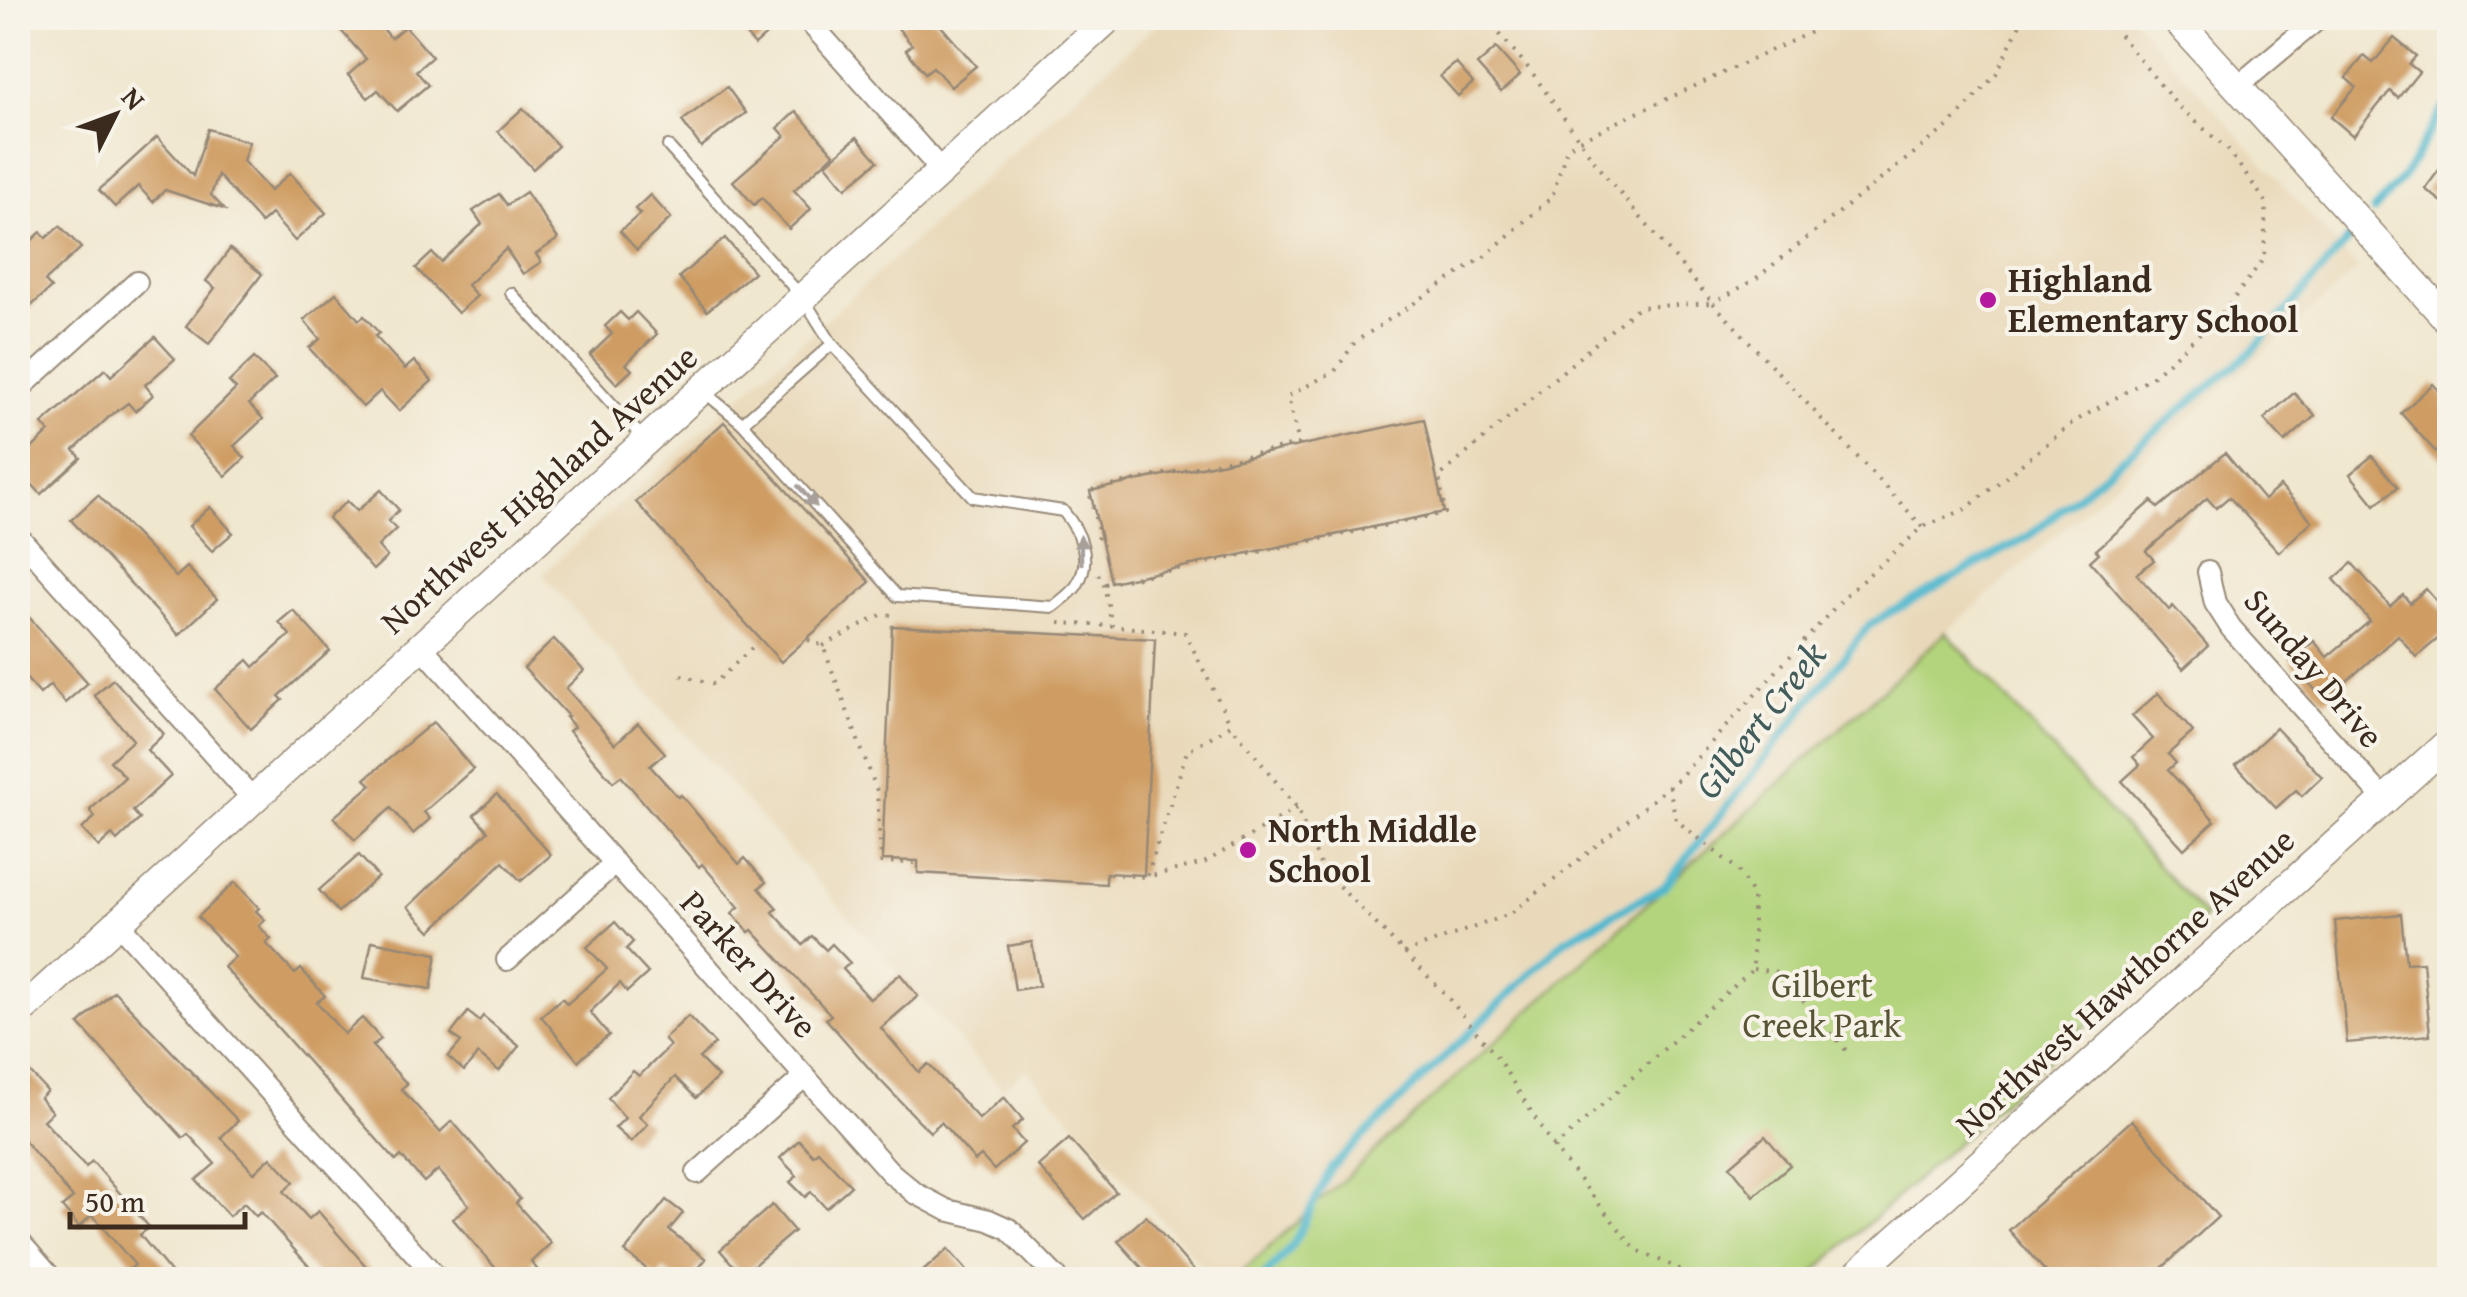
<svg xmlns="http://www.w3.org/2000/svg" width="2467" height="1297" viewBox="0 0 2467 1297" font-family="'Gentium Book Plus',serif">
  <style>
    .built { fill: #e9d9ba }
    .green { fill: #b3d47d; stroke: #777f4e; stroke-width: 2.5 }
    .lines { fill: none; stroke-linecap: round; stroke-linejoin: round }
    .stream { stroke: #4fb7cd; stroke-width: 8 }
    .building { fill: #cf9d64 }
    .lane-casing { stroke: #968876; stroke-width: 14 }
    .street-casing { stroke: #968876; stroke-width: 24 }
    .secondary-casing { stroke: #968876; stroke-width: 31 }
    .path { stroke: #968876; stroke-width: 4; stroke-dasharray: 2.5 8; stroke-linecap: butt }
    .lane { stroke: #fff; stroke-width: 10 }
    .street { stroke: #fff; stroke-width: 20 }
    .secondary { stroke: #fff; stroke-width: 28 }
    .oneway { fill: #a79f9a }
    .poi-dot { fill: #b5179e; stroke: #f7f3e8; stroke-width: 4 }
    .labels { text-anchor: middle; stroke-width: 8; stroke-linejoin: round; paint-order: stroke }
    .poi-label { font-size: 35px; font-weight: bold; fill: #3b2a1e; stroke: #f7f3e8; text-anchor: start }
    .street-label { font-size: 35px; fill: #3b2a1e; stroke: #f7f3e8 }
    .park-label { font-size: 35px; fill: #595436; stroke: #f7f3e8 }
    .water-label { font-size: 38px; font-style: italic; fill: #425b5b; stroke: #f7f3e8 }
  </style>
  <rect width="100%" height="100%" fill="#f7f3e8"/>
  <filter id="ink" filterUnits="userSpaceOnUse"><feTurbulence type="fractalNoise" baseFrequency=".01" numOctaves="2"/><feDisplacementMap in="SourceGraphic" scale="20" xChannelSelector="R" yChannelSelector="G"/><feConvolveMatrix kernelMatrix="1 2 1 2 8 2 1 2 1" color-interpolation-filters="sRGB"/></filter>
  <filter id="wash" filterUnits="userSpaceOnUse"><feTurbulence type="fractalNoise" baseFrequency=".0048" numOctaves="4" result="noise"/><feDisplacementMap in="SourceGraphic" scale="40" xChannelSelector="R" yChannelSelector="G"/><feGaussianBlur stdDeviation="2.25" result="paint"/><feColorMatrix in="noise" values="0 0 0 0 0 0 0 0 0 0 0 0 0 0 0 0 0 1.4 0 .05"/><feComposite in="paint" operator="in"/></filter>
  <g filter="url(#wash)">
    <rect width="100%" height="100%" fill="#f0e7cf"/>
    <polygon class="built" points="1163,18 2133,18 2358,269 1946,632 1234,1279 1214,1279 1027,1069 1002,1088 542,574"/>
    <polygon class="green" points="1946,632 2205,917 1807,1279 1234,1279"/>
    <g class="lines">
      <g class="stream">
        <polyline points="2374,210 2404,176 2450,98"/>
        <polyline points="1261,1280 1293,1245 1331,1168 1565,940 1664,887 1870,624 2029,536 2251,352 2349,239"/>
      </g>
    </g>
    <g id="blocks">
      <g class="building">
        <polygon points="330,18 374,18 391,38 405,26 432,57 416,71 428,85 397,111 378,90 368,98 348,75 366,59"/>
        <polygon points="731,18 765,18 774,28 755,45"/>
        <polygon points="908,18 934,18 976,66 951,87 933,67 925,73 906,50 912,45 897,27"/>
        <polygon points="2394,38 2416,56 2409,64 2419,72 2398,98 2390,91 2353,136 2331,117 2356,87 2346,78 2364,56 2373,63"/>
        <polygon points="1496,48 1520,75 1501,92 1477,65"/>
        <polygon points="1456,63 1473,83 1458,96 1440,76"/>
        <polygon points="727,87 746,113 701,147 682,121"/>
        <polygon points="523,108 558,146 533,169 498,131"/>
        <polygon points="796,111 834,154 794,190 811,209 789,229 762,198 754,205 733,181 785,136 778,128"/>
        <polygon points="208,129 249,142 243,161 270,191 290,173 326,213 295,241 271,214 261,223 218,175 211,195 224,209 165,190 153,202 138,186 115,207 99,190 157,137 193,176"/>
        <polygon points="857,137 878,161 846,188 826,164"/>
        <polygon points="2450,155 2450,208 2425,189"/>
        <polygon points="526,192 558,239 536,254 541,262 523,274 506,249 467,285 477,296 458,313 416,268 432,253 441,262 482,224 473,211 499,194 507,205"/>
        <polygon points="650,195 671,218 637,250 620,231 640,214 635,209"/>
        <polygon points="60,226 81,248 45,281 51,288 18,318 18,253 41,232 46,238"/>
        <polygon points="725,238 754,272 707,311 679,277"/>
        <polygon points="230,249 262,274 209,344 186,326 215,288 206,281"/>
        <polygon points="336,293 359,320 364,316 379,333 375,336 405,369 414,361 432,381 399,411 380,391 363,407 309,348 320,339 304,320"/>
        <polygon points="620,312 628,320 636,312 657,334 626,364 632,370 617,384 590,355 612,334 605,326"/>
        <polygon points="155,337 175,359 145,385 153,395 135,411 128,403 110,416 74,450 81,458 41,494 18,469 18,462 49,432 42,424 105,369 111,376"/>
        <polygon points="254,358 275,379 249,404 263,419 234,446 245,458 226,476 188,436 236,389 229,382"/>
        <polygon points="2433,384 2450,403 2450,468 2401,413"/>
        <polygon points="2294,393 2315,416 2285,442 2264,419"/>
        <polygon points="1424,419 1444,512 1111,582 1090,491"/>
        <polygon points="724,422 870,582 781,662 636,502"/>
        <polygon points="2225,453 2264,500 2280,486 2312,521 2279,552 2229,497 2216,508 2207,498 2146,551 2154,560 2137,574 2169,610 2173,606 2208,646 2183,669 2090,561 2099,553 2096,550 2152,501 2158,508"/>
        <polygon points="2372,456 2398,487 2375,505 2350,474"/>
        <polygon points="381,490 399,510 388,521 396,529 378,546 387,557 373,570 328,518 347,501 357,511"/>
        <polygon points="98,495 176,577 187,567 217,599 179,635 71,520"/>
        <polygon points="210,507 233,533 212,551 189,526"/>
        <polygon points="2352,563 2390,606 2403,595 2410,603 2426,589 2450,617 2450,629 2416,657 2398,635 2325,701 2290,661 2314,641 2327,657 2370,621 2334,579"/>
        <polygon points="18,605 88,683 65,703 50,685 40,694 18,669"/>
        <polygon points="293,610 330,651 279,696 283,700 251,729 215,689 248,660 254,667 290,635 279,622"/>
        <polygon points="892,626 1155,639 1144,875 1106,873 1106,884 918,873 918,861 882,860"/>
        <polygon points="554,639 584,671 566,688 615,744 638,723 665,753 650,766 678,797 681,795 739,864 745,858 766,882 759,888 777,908 773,912 803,945 812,936 826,950 832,944 850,963 843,969 870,999 900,974 918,996 881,1028 919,1072 928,1064 979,1119 1004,1097 1023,1120 1012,1129 1024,1143 994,1170 981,1156 975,1161 941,1122 930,1132 875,1075 826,1019 831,1015 752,930 749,932 732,913 739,907 702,864 699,867 621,776 613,782 569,731 574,727 566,717 568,716 524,668"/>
        <polygon points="113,679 164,734 147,750 171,776 133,811 140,819 117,841 112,835 99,847 82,829 95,817 90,810 125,777 110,761 133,740 94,695"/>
        <polygon points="2158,693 2193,732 2168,754 2176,763 2168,770 2215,821 2184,849 2122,781 2140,765 2133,757 2153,739 2132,716"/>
        <polygon points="433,722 473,769 424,812 430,819 413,834 391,808 355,840 334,817 371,785 365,779"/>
        <polygon points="2276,728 2322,777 2302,796 2296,790 2276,808 2236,765"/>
        <polygon points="497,794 551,855 521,881 503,862 431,931 408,907 488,831 474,815"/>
        <polygon points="359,855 378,877 338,912 319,890"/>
        <polygon points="235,882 259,908 256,911 265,920 259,926 271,939 266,943 295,974 301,969 325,996 317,1002 344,1034 362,1018 381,1039 372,1046 407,1084 401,1089 440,1132 452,1121 520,1199 516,1203 551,1243 531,1262 546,1280 506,1280 453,1219 469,1205 438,1170 424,1182 401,1156 396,1161 224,967 235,957 198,917"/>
        <polygon points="2401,914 2406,963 2423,962 2430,1035 2347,1043 2335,921"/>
        <polygon points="615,922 633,942 626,949 648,973 627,992 620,983 590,1012 609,1035 578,1061 541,1016 562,998 567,1004 607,969 587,947"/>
        <polygon points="372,941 437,954 431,989 364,978"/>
        <polygon points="1032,942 1039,986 1015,990 1008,946"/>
        <polygon points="114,991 238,1121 221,1137 254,1173 271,1157 294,1182 284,1191 309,1219 318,1211 378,1280 321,1280 261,1212 256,1216 244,1203 229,1216 196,1180 215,1164 188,1134 183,1138 79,1024"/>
        <polygon points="468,1012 479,1021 483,1016 519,1046 499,1071 478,1054 464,1071 448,1057 461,1042 451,1034"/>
        <polygon points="688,1016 715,1044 699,1058 718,1077 696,1098 675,1077 639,1116 648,1124 631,1142 615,1128 625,1118 608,1098 633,1071 639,1076 670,1046 664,1039"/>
        <polygon points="28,1070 47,1091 40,1098 52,1112 43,1120 86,1167 92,1161 149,1227 140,1235 177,1280 117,1280 135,1265 92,1215 79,1227 62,1207 73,1198 18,1133 18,1080"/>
        <polygon points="2132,1120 2218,1217 2149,1280 2053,1280 2009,1230"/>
        <polygon points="1765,1136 1790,1165 1754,1196 1730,1166"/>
        <polygon points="1069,1139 1116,1192 1085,1219 1038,1166"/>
        <polygon points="799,1140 813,1155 818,1151 851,1186 826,1208 811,1192 805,1197 790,1182 797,1176 780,1158"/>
        <polygon points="666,1200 683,1213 669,1230 706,1259 689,1280 677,1280 664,1269 657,1277 625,1252"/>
        <polygon points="772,1205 794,1231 742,1275 720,1250"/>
        <polygon points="1146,1216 1202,1280 1153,1280 1118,1241"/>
        <polygon points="948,1249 975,1280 913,1280"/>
      </g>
    </g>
  </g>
  <g filter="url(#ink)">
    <use href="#blocks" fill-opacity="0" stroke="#968876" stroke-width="2.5"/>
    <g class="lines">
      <defs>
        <g id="lane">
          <polyline points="668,146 803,298 832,344 742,423 703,391"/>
          <polyline points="511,293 643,438"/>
          <path d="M742 423 897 596 1053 607C1060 601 1072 593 1077 585 1093 559 1080 531 1063 511L973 497 832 344"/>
        </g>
        <g id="street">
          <polyline points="806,18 941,170"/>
          <polyline points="2238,86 2319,18"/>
          <polyline points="18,390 137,282"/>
          <polyline points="18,536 252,798"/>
          <polyline points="2208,572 2215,603 2231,628 2384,799"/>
          <polyline points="422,647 890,1172 915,1193 947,1210 989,1220 1009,1229 1059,1280"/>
          <polyline points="118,923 439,1280"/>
          <polyline points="507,960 615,863"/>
          <polyline points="697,1173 805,1076"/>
          <polyline points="18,1240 53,1280"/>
        </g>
        <g id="secondary">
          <polyline points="2175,18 2450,322"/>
          <polyline points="18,1014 1109,18"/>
          <polyline points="1851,1280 2450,741"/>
        </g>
      </defs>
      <use href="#lane" class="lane-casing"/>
      <use href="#street" class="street-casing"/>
      <use href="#secondary" class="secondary-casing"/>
      <g class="path">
        <polyline points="1486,18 1531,71 1602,172 1713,303"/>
        <polyline points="1923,527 1713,303 1754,280 1952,123 1996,74 2023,18"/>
        <polyline points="1097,539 1099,535 1089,491 1299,444 1288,396 1335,371 1355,342 1484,257 1552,197 1567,148 1579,140 1841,18"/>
        <polyline points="1098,574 1104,584 1112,626 1185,633 1231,725"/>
        <polyline points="1105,584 1445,513 1439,477 1638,307 1713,303"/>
        <polyline points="1059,623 1110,626"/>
        <polyline points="808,640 823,646 877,791 881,862 916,863"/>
        <polyline points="823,646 883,614 895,615"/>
        <polyline points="681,675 714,684 758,642"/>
        <polyline points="1669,786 1676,820 1737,869 1753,896 1753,969 1554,1148 1635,1249 1704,1280"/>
        <polyline points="1297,808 1204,863 1147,877 1187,751 1231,725 1297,808 1322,869 1445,994 1497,1057 1554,1148"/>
        <polyline points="1109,874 1147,877"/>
        <polyline points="1404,953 1510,914 1559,876 1678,779 1847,594 1923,527 1966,509 2074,422 2153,376 2226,309 2264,258 2266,202 2228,150 2177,105 2113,27 2096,18"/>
        <polyline points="1753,969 1778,972 1851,1056"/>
      </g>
      <use href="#lane" class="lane"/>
      <use href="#street" class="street"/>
      <use href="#secondary" class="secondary"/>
    </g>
    <defs><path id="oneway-solid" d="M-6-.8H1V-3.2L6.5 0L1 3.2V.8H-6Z" transform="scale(2.5)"/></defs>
    <g class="oneway">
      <use href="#oneway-solid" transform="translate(807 496) rotate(48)"/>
      <use href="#oneway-solid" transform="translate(1081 550) rotate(-92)"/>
    </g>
  </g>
  <g class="poi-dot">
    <circle cx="1988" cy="300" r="10"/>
    <circle cx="1248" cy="850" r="10"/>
  </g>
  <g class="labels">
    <g class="poi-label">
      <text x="2008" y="292">Highland<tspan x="2008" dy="40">Elementary School</tspan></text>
      <text x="1268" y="842">North Middle<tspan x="1268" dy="40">School</tspan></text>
    </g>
    <g class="street-label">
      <text transform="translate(539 489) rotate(-42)" y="12">Northwest Highland Avenue</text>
      <text transform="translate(2314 668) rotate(50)" y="12">Sunday Drive</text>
      <text transform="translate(749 964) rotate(48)" y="12">Parker Drive</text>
      <text transform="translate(2125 982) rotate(-42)" y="12">Northwest Hawthorne Avenue</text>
    </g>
    <g class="park-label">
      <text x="1822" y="997">Gilbert<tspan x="1822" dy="40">Creek Park</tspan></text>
    </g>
    <g class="water-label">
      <text transform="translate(1760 720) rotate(-52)" y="13">Gilbert Creek</text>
    </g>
  </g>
  <rect width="2467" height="1297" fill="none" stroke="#f7f3e8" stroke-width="60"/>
  <g transform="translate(115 115) rotate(48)" stroke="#f7f3e8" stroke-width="8" paint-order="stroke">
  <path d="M0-8L18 38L0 25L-18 38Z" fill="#3b2a1e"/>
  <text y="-15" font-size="28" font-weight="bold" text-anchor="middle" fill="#3b2a1e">N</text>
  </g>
  <path d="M70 1212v15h175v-15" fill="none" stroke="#3b2a1e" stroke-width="5"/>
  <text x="85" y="1212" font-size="30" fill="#3b2a1e" stroke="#f7f3e8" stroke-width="8" paint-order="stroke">50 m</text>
</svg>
